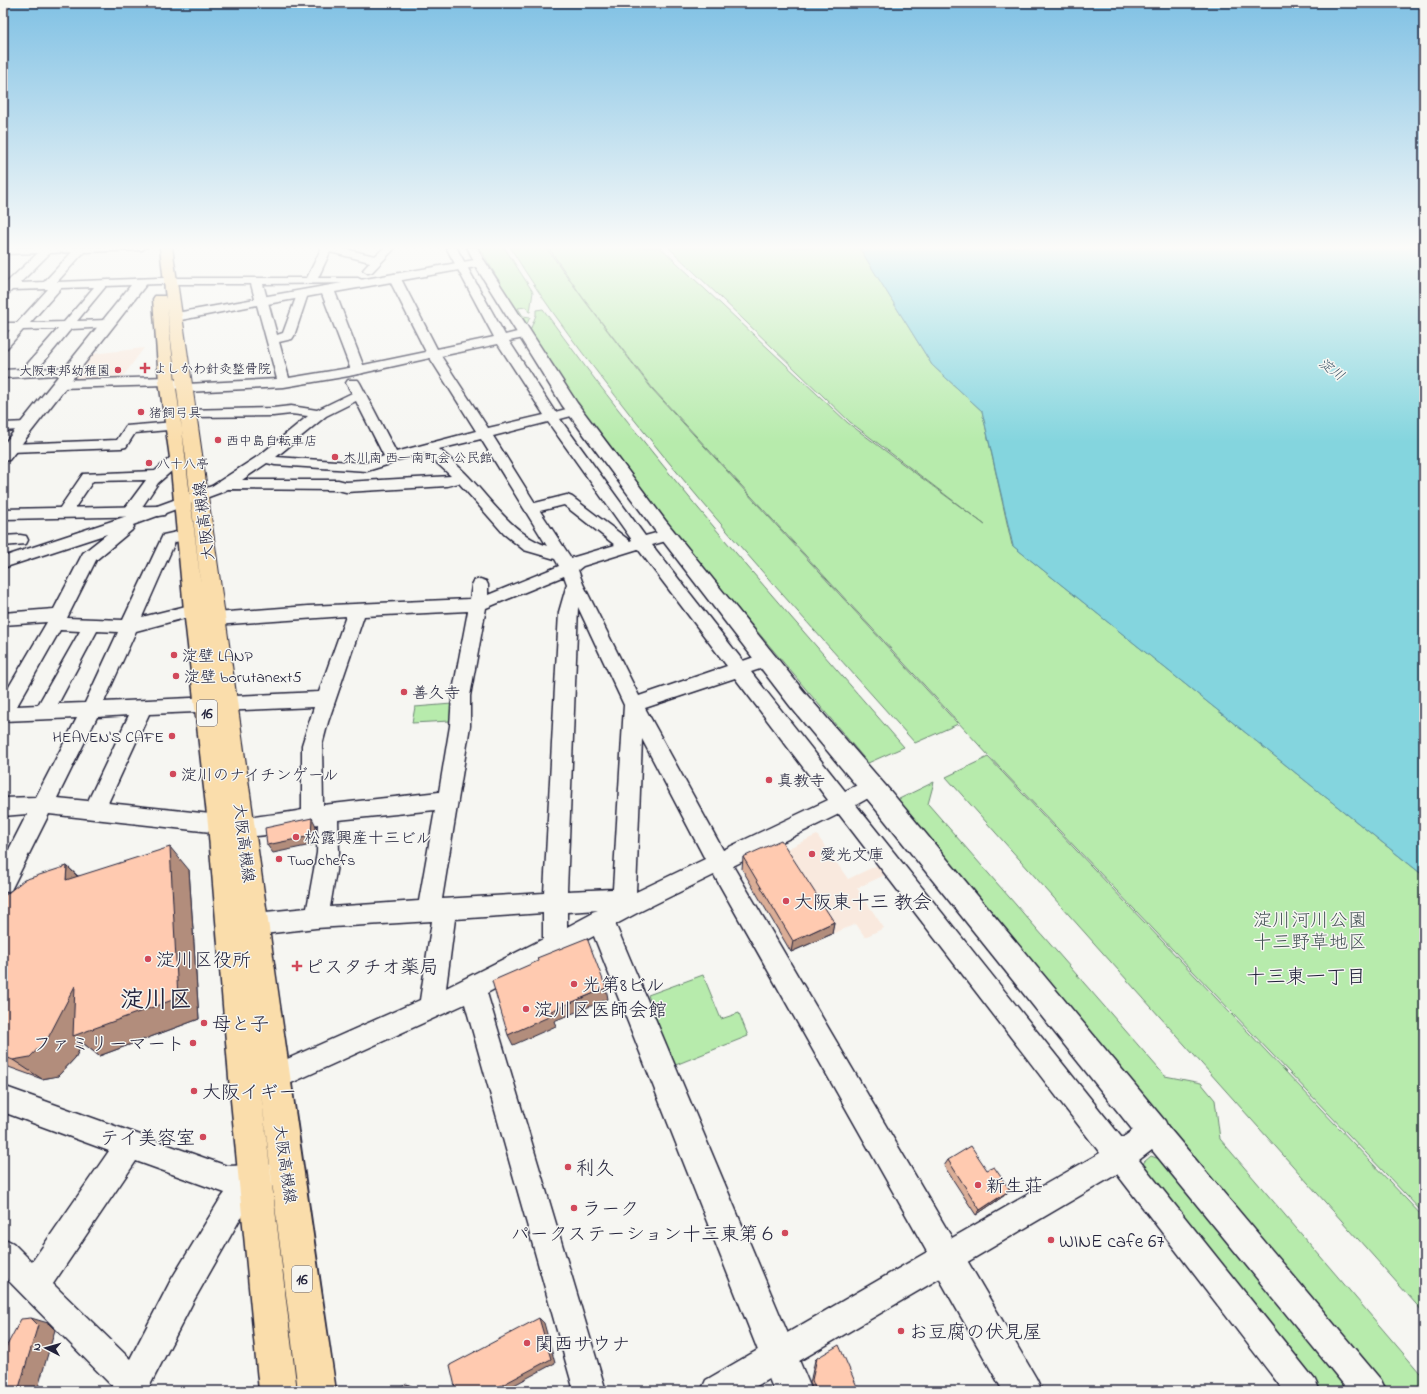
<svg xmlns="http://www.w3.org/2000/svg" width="1427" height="1394" viewBox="0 0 1427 1394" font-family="'Indie Flower','Klee One',sans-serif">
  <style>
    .built { fill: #f9e9de }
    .green { fill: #b7ebac; stroke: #6c8674 }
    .water { fill: #84d5de; stroke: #5d8d9d }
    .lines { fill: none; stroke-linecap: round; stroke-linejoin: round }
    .minor-casing { stroke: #22223b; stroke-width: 3 }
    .tertiary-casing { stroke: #22223b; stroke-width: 3 }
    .primary-casing { stroke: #22223b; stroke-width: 3 }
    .minor { fill: #f6f6f2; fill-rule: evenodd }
    .tertiary { fill: #f6f6f2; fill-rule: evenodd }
    .primary { fill: #faddab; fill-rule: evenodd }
    .wall { fill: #dbae97; stroke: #22223b }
    .shaded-wall { fill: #b28d7b; stroke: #22223b }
    .building { fill: #ffcab0; stroke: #22223b }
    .poi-dot { fill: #d1495b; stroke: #f6f6f2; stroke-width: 1.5 }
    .labels { text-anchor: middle; stroke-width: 3; stroke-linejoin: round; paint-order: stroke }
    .far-poi-label { font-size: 13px; fill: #22223b; stroke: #f6f6f2; text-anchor: start }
    .far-water-label { font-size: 14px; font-style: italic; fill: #3f586c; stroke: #f6f6f2 }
    .shield { fill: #f6f6f2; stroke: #626272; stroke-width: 1 }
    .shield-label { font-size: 15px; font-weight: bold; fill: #22223b }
    .street-label { font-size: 16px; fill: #22223b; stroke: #f6f6f2 }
    .poi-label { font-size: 16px; fill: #22223b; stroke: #f6f6f2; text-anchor: start }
    .near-poi-label { font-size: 19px; fill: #22223b; stroke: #f6f6f2; text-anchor: start }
    .near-park-label { font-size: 19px; fill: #475457; stroke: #f6f6f2 }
    .near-neighbourhood-label { font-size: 20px; fill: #22223b; stroke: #f6f6f2 }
    .near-district-label { font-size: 24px; font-weight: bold; fill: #22223b; stroke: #f6f6f2 }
  </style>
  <rect width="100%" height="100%" fill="#f6f6f2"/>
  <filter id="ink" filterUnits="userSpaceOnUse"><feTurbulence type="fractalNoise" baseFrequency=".025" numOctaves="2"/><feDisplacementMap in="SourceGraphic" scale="8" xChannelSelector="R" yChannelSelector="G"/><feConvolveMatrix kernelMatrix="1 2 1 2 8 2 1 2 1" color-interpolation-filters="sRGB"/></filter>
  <g filter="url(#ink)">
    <g class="built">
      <polygon points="144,348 121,379 71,380 92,354"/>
      <polygon points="817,835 848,879 882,863 889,873 857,888 884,928 865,937 856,924 832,934 780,852"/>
    </g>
    <g class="green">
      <polygon points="479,247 504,247 533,292 530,312 529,312 526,307 518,308 523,316 530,317 526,326"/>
      <path d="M510 247H546L584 300 652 389 958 724 915 743C820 636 722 530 632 417 589 362 546 307 510 247Z"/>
      <polygon points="548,247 660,247 848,423 985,525 850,422 668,247 859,247 932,365 982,411 1012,545 1424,876 1424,1214 1000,768 653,389 583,298"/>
      <path d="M543 309C653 463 780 604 904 747L868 763 667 524 578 405 529 333 536 315V310Z"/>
      <polygon points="452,704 450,721 412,723 415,707"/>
      <polygon points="988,757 1424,1218 1424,1313 946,777"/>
      <polygon points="934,782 928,804 1165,1076 1201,1083 1215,1100 1220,1139 1420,1373 1424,1374 1424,1391 1390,1391 897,800"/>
      <polygon points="703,975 721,1019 739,1013 748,1036 673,1066 648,995"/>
      <polygon points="1151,1156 1162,1160 1352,1391 1315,1391 1142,1169 1144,1162"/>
    </g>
    <polygon class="water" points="859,247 1414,247 1424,250 1424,876 1013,546 982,411 932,365"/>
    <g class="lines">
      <defs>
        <g id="minor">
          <path d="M40 247H147L142 250 84 252 57 282 158 278H307L321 249 320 247H336L375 256 385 247H396L372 272 368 273 363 270 370 262 330 252 318 278H358L364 281 362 283 263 284 277 335 283 333 298 292H306L308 294 294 336 292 339 279 342 289 378 349 368 426 352 388 277 394 274 400 277 437 349 494 337 446 247H456L505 335 525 330 529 331 531 334 529 337 509 341 555 412 574 407 579 408 581 411 579 414 560 419 645 536 667 530 673 531 675 535 673 539 652 545 743 661 766 653 772 655 775 660 772 665 751 672 845 791 872 778 879 780 882 786 879 792 856 805 1122 1138 1144 1122 1154 1118 1164 1122 1381 1380 1386 1391H1349L1152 1150 1139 1160 1315 1380 1320 1391H1284L1117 1174 748 1391H701L706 1380 927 1252 714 875 637 913 487 993 606 1391H574L465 1004 267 1094 258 1090 254 1081 258 1072 420 1000 432 921 316 928 255 935 247 931 243 924 247 917 255 913 307 908 317 853 318 824C297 829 255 841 235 834L232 828 235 822C256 814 281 815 302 810V745L314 707 149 714 108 803 220 815 228 818 231 824 228 830 220 833 49 814 11 890 3 893V861L27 814 3 816V798L36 797 77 718 3 721V697L47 622 3 625V613L54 609 83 553 107 534 3 568V557L130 515 126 514 123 511 146 480 93 481 70 515 65 517 60 515 57 512 83 474 155 471 173 455 178 454 183 455 185 458 183 461 158 483 138 513 212 486 260 455 308 416 291 414 273 416 190 417 185 416 183 413 185 410 273 408 291 406 317 410 352 393 346 383 348 380H358L360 383 396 452 476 431 430 358 349 376 284 387 186 392 166 385 60 388 55 387 53 384 55 381 60 380 167 377 187 384 277 379 257 305 176 321 172 320 170 317 172 314 176 313 255 299 251 284H158L106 286 77 321 107 320 111 321 113 324 111 327 71 329 38 369 70 367 75 368 76 371 75 374 3 378V370L23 369 58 329 23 330 7 348 3 349V338L10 330 3 331V323H17L48 289 12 290 9 293 3 294V284L6 283 38 253 3 254V248ZM72 252 44 282 20 283 50 253ZM94 287 64 322 30 323 61 288ZM498 344 544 415 488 428 441 356ZM356 401 384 456 366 463 276 457 326 416ZM548 422 632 540 630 541 572 497 567 495 535 503 493 436ZM481 439 547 546C514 535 492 501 469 477 460 467 449 458 439 449ZM426 453 451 476 346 482 338 480H242L267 463 275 465 367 471 390 464 397 460ZM459 483 504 534 524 550 555 559 559 566 488 595V585L486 581 480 579 474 581 472 585 470 599 308 606 215 613 209 615 206 619 209 623 215 625 346 616 319 692 104 702 136 631 200 614 203 610 200 606 194 604 142 617 175 542 192 539 194 535 192 531 186 530 163 535 123 620 67 618 96 560 132 530 134 527 133 525 222 492 228 489 338 490 346 492 447 486ZM564 505 615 545 571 558 540 511ZM638 549 727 666 639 696 583 584 578 570 583 566ZM564 576 567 584 559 612 544 893 442 899 470 726V696L486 608ZM578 607 624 705 613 889 567 891ZM468 611 452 696 450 726 439 792 323 805 322 745 328 722 364 616ZM60 630 80 631 38 705 17 706ZM97 631 118 632 85 703 58 704ZM735 678 828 800 723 850 645 708ZM129 715 88 801 57 798 97 717ZM642 739 705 859 636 892ZM435 810 419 901 330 907 339 853 338 820ZM839 814 1100 1153 952 1238 733 866ZM599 910 567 927V912ZM543 913V939L446 988 455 919Z"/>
          <polygon points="467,247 477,247 485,263 484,265 476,265"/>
          <polygon points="27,422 32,423 34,426 32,429 3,431 3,423"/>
          <polygon points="174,422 179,423 181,426 179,429 135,433 126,447 121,448 10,452 5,451 3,448 5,445 10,444 117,440 126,426"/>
          <polygon points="20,535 26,536 28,540 26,544 3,546 3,536"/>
          <path d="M3 1086 227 1166 255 1165 263 1162 273 1166 277 1176 273 1186 265 1189 239 1221 193 1302 147 1391H114L115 1389 3 1275V1238L13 1243 32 1262 109 1151 3 1112ZM136 1161 225 1193 219 1201 171 1280 130 1359 53 1284Z"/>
        </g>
        <g id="tertiary">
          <polygon points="480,259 484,260 486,263 577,403 665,520 806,694 892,793 1165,1121 1170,1132 1165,1143 1154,1148 1143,1143 874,807 790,706 653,528 562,405 476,267 335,292 365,370 363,373 358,374 353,373 351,370 322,294 262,305 257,304 255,301 257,298 262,297"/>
          <polygon points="140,279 145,280 147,283 145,286 9,460 3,461 3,445 135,280"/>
          <polygon points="158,506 164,507 167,511 164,515 158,516 3,519 3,509"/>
          <polygon points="601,909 610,912 614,921 812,1391 774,1391 588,921 592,912"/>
          <polygon points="946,1240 958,1245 1036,1378 1042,1391 1003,1391 934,1269 929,1257 934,1245"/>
        </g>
        <path id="primary" d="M160 247H172C228 628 279 1010 336 1391H298L260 1085 297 1391H259L230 1090 208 824 184 610 170 458 159 381 153 299 155 296H165L166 299ZM167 307 201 586 186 458 175 381Z"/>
      </defs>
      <use href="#minor" class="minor-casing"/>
      <use href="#tertiary" class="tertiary-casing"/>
      <use href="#primary" class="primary-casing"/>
      <use href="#minor" class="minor"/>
      <use href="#tertiary" class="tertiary"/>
      <use href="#primary" class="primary"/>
    </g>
    <g class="wall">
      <polygon points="743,857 834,922 832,934 791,952 742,869"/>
      <polygon points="67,866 78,876 189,870 199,1019 99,1056 83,1043 75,1058 58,1076 42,1079 3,1065 3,897"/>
      <polygon points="948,1160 987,1170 1010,1190 1005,1195 976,1215 944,1166"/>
      <polygon points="817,1358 859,1391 813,1391 810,1383 815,1360"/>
    </g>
    <g class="shaded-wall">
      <polygon points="312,818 316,826 316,844 273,853 267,845"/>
      <polygon points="170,847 189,870 199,1019 99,1056 83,1043 75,1058 58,1076 42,1079 13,1060 75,986"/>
      <polygon points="67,866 90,889 66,880"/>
      <polygon points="834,922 832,934 791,952 793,941"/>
      <polygon points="606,988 608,999 554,1021 556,1026 513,1045 508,1035 551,1011"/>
      <polygon points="1010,1190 1005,1195 976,1215 980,1210"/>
      <polygon points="31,1318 48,1323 55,1330 37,1391 18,1391"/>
      <polygon points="539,1318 544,1323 555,1363 503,1391 491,1391"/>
      <polygon points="407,1384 423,1391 409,1391"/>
    </g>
    <g class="building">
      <polygon points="312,818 311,836 267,845 265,828"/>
      <polygon points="781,840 834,922 793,941 743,857"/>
      <polygon points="170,847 178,998 73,1036 75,986 48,1038 30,1057 13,1060 3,1056 3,897 24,880 67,866 66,880"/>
      <polygon points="587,938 606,988 551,1011 553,1015 508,1035 492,981 538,961 537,958"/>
      <polygon points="971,1146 987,1170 994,1167 1010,1190 980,1210 948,1160"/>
      <polygon points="31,1318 38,1325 18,1391 3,1391 3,1353 21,1319"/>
      <polygon points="539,1318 551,1359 491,1391 456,1391 450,1365"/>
      <polygon points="839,1345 859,1391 816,1391 812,1380 817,1358"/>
      <polygon points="407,1384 409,1391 394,1391"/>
    </g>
  </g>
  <linearGradient id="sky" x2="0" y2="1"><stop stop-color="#80c1e4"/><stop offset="0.56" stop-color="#fbfbf9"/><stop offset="1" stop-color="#fbfbf9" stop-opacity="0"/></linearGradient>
  <rect width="1427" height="442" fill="url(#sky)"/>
  <g class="poi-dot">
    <path d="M143 362h4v4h4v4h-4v4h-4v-4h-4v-4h4z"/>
    <circle cx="118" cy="370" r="4"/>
    <circle cx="141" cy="412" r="4"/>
    <circle cx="218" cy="440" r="4"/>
    <circle cx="335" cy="457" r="4"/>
    <circle cx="149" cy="463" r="4"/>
    <circle cx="174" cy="655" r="4"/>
    <circle cx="176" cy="676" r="4"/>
    <circle cx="404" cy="692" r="4"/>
    <circle cx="172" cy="736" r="4"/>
    <circle cx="173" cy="774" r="4"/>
    <circle cx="769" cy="780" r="4"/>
    <circle cx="296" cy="837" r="4"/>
    <circle cx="812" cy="854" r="4"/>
    <circle cx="279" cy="859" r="4"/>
    <circle cx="786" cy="901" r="4"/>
    <circle cx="148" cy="959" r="4"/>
    <path d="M295 960h4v4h4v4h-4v4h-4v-4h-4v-4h4z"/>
    <circle cx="574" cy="984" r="4"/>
    <circle cx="526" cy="1009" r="4"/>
    <circle cx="204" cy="1023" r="4"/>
    <circle cx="193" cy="1043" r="4"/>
    <circle cx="194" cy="1091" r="4"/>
    <circle cx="203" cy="1137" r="4"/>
    <circle cx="568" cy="1167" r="4"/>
    <circle cx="978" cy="1185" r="4"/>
    <circle cx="574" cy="1208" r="4"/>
    <circle cx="785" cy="1233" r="4"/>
    <circle cx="1051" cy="1240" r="4"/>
    <circle cx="901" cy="1331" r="4"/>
    <circle cx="527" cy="1343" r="4"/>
  </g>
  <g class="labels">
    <g class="far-poi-label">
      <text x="154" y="373">よしかわ針灸整骨院</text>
      <text x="110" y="375" text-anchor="end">大阪東邦幼稚園</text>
      <text x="149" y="417">猪飼弓具</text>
      <text x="226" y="445">西中島自転車店</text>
      <text x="343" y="462">木川南 西一南町会 公民館</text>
      <text x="157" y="468">八十八亭</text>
    </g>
    <g class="far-water-label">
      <text transform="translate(1332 369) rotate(36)" y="5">淀川</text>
    </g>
    <g class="shield">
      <rect x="197" y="700" width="20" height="26" rx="3"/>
      <rect x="292" y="1266" width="20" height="26" rx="3"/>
    </g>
    <g class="shield-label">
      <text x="207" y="718">16</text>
      <text x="302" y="1284">16</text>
    </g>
    <g class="street-label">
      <text transform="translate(203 521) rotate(-97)" y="6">大阪高槻線</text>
      <text transform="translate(245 843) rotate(83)" y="6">大阪高槻線</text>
      <text transform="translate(286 1164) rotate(82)" y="6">大阪高槻線</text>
    </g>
    <g class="poi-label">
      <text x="182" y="661">淀壁 LANP</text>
      <text x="184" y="682">淀壁 borutanext5</text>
      <text x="412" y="698">善久寺</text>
      <text x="164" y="742" text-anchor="end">HEAVEN'S CAFE</text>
      <text x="181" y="780">淀川のナイチンゲール</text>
      <text x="777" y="786">真教寺</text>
      <text x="304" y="843">松露興産十三ビル</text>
      <text x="820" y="860">愛光文庫</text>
      <text x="287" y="865">Two chefs</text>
    </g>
    <g class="near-poi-label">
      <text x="794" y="908">大阪東十三 教会</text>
      <text x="156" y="966">淀川区役所</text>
      <text x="305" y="973">ピスタチオ薬局</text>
      <text x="582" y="991">光第8ビル</text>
      <text x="534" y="1016">淀川区医師会館</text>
      <text x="212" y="1030">母と子</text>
      <text x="185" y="1050" text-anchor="end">ファミリーマート</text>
      <text x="202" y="1098">大阪イギー</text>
      <text x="195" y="1144" text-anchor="end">テイ美容室</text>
      <text x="576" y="1174">利久</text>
      <text x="986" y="1192">新生荘</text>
      <text x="582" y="1215">ラーク</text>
      <text x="777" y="1240" text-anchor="end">パークステーション十三東第６</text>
      <text x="1059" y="1247">WINE cafe 67</text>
      <text x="909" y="1338">お豆腐の伏見屋</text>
      <text x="535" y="1350">関西サウナ</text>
    </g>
    <g class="near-park-label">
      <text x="1310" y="926">淀川河川公園<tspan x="1310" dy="22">十三野草地区</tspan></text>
    </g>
    <g class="near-neighbourhood-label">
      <text x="1306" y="983">十三東一丁目</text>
    </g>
    <g class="near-district-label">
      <text x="156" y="1007">淀川区</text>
    </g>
  </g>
  <rect width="1427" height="1394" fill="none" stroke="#f6f6f2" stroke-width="16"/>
  <rect x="8" y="8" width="1411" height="1378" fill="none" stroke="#22223b" stroke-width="1.5" filter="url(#ink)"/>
  <g transform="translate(46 1348) rotate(276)" stroke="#f6f6f2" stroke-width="3" paint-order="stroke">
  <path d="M0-3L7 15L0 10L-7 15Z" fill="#22223b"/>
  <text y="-6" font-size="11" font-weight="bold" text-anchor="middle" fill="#22223b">N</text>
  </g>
</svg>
